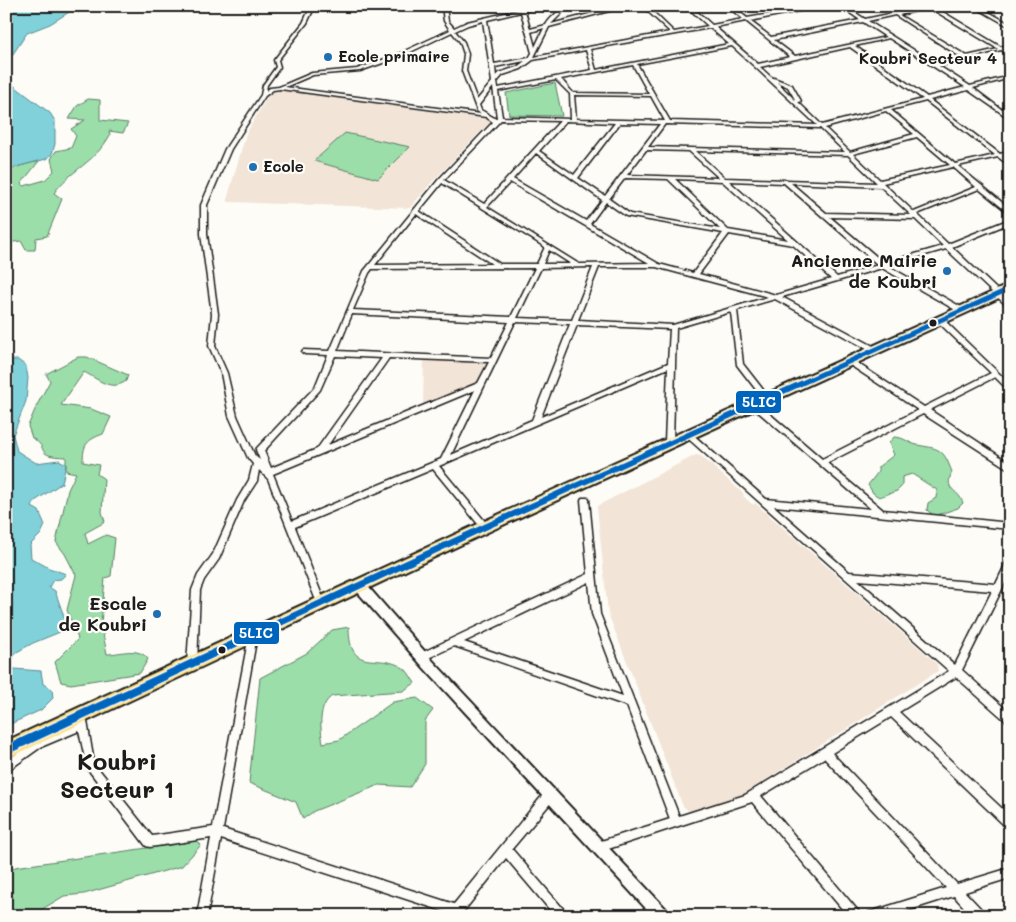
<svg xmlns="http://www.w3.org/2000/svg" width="1016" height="922" viewBox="0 0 1016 922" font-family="Mali,sans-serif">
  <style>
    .built { fill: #f2e4d6 }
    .green { fill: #9bdeaa; stroke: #5c7d63 }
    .water { fill: #81d1da; stroke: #59898e }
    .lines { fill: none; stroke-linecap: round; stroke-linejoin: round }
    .street-casing { stroke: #1c1c1c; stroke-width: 3 }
    .secondary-casing { stroke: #1c1c1c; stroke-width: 4 }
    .highway-casing { stroke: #1c1c1c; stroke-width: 4 }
    .street { fill: #fdfcf7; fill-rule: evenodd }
    .secondary { fill: #fdfcf7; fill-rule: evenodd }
    .highway { fill: #ffdf80; fill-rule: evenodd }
    .bus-1-casing { stroke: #fdfcf7; stroke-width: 3 }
    .bus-1 { fill: #0065bd; fill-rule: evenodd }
    .poi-dot { fill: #1f6fb2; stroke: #fdfcf7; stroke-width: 2 }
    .bus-dot { fill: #1c1c1c; stroke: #fdfcf7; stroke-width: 2 }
    .labels { text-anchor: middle; stroke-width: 4.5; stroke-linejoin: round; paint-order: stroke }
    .far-poi-label { font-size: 15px; font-weight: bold; fill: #1c1c1c; stroke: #fdfcf7; text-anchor: start }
    .far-quarter-label { font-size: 16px; font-weight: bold; fill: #1c1c1c; stroke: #fdfcf7 }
    .poi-label { font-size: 18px; font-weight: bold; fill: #1c1c1c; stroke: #fdfcf7; text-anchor: end }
    .near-quarter-label { font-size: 24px; font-weight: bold; fill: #1c1c1c; stroke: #fdfcf7 }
    .line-badge { stroke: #fdfcf7; stroke-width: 2 }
    .badge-label { font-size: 14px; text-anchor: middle; font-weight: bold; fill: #fff }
  </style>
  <rect width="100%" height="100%" fill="#fdfcf7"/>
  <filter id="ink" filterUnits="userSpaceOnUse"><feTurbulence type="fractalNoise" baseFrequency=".02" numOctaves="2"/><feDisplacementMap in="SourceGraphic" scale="10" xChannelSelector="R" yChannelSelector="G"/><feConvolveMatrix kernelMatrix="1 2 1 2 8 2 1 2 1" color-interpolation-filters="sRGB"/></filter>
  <g filter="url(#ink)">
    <g class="built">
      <polygon points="276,89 492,120 432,182 410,208 229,202 227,200 246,134 271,91"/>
      <polygon points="424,357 493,360 481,385 423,409"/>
      <polygon points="696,455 701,456 744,494 743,496 753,505 755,503 937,664 938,671 745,793 690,812 683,806 608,613 597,506"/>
    </g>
    <g class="green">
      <polygon points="555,83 562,116 509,115 506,93"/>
      <path d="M88 99 100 100V120L128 123 123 133 109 131 110 135C95 163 70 170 54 193L62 199 47 236 36 238 35 250H26L21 241 6 243V174L16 167 39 161 21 184 24 186 45 180 54 171 51 159 56 151 71 148 76 136 71 129 85 120 69 119 77 106Z"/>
      <polygon points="345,133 410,147 378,179 314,161"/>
      <path d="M78 357H87L128 375 126 381C111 392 98 379 84 372L61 405 91 409 111 417 103 434C87 440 83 444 83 462L99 465 97 474 104 479 102 512 105 522 85 533 88 544 106 535 115 538 111 576 105 578 101 624 107 654C120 654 138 646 148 659L140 673 71 684 61 682 55 662 78 639 67 610 76 575 65 554 56 542 68 490 76 473 66 471V457C33 456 51 449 32 438L28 426 37 405 50 381 46 374Z"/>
      <path d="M894 437C904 437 908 443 917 445 940 449 943 448 952 472 943 491 958 488 963 503L958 508 934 516 927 510 928 503 936 498 937 490 912 474 902 477V486L897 491 879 497 873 493 868 485 878 472V467L894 455 889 443Z"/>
      <path d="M349 627C349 678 380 649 406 670 409 673 412 679 415 683L403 691 332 696C318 706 320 727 323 743L339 740 393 702 417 698 433 710 425 721V764L410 787 379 785 314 811 303 819 296 802 249 783 260 678 307 653 332 630Z"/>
      <polygon points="196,841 201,845 182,866 84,894 64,896 39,911 36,916 6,916 6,874 15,867"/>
    </g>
    <g class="water">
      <polygon points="6,6 79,6 50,24 27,33 9,60 8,67 13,85 50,113 55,121 55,144 52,154 46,159 16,167 6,174"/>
      <polygon points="6,360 18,360 26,366 28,378 26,401 13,435 17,451 36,463 59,460 66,464 62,483 35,501 32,507 39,511 45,525 41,534 30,545 31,558 49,568 66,574 61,579 53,580 49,587 55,591 66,622 60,632 33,643 15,653 11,664 14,669 41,671 43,684 52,689 53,698 41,710 6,726"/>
    </g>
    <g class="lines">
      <defs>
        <g id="street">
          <path d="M311 6H315L307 23 278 60 280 67 267 85 266 91 270 88 279 87 312 73 357 69 396 55 450 30 444 21 442 6H446L448 21 454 28 467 22 535 6H543L525 11 530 29 546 25C550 17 557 15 561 6H565L561 14 551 24 620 6H628L549 27 534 57 670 32 642 6H647L674 32 708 26 686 6H691L712 25 743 19 727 6H732L747 18 815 6H825L750 21 771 37 860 20 840 6H845L865 19 927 6H933L1001 47 1010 43V46L1004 49 1010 52V55L1001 50 939 66 970 86 1010 76V78L973 88 1001 109 1010 107V110L1004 111 1010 115V119L968 90 930 100 1000 154 1010 151V155L1003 156 1010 161V166L998 157 958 166 1010 209V214L979 189 917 214 948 244 1010 219V223L952 247 1010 302V308L1008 307 946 249 888 266 963 308V312H959L882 268 782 297 877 348 878 350 877 352H873L775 299 737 310 743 364 768 396 770 398 766 401 764 400 737 365 731 312 676 328 673 442 672 444H666L665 442 668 368 439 466 488 525 489 527 488 529 485 530 482 529 433 469 295 527 325 603 324 606 321 607 318 606 317 603 268 479 259 470 257 481 244 501 219 559 204 580 200 590 197 664 195 667 192 668 189 667 187 664 192 590 198 575 213 554 237 500 249 480 253 464 248 458 229 416 221 373 209 346 212 314 201 234V205L225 149 261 95 263 85 276 67 274 60 303 23ZM930 8 998 49 967 56 899 15ZM521 12 532 53 529 58 494 64 487 20ZM895 15 962 58 936 64 868 21ZM483 21 492 82 477 100 466 71 468 54 464 42 455 31 468 25ZM746 21 790 57 758 64 715 27ZM863 22 886 37 795 56 774 40ZM544 28 535 47 531 32ZM710 28 729 44 596 70 590 49ZM452 32 460 42 464 54 462 71 477 111 481 114 285 87 313 75 360 71 400 57ZM889 38 965 87 927 97 855 46ZM732 46 755 67 817 125 670 121 637 64ZM850 47 923 99 822 125 798 102 801 101 792 85 771 77 760 67ZM586 50 592 70 498 88 497 82 503 75 521 69 533 60ZM525 61 517 67 499 73 496 77 495 67ZM633 65 649 94 573 93 561 79ZM556 80 570 94 571 119 502 117 498 91ZM777 82 788 87 796 101ZM493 87 497 118 496 119 481 110 479 105ZM280 89 486 117 493 122 439 179 364 271 330 351 303 350 302 352 305 354 328 355 315 387 257 448 256 450 260 460 255 456 237 416 227 373 215 346 218 314 207 234V205L231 149 265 96 273 90ZM574 95 651 96 665 121 576 119ZM926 101 995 155 955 164 891 110ZM886 111 914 134 850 152 825 128ZM501 120 560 121 484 204 444 180ZM566 121 615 123 574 175 539 151ZM620 123 660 124 605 196 578 178ZM665 124 820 128 845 152 648 147ZM917 137 950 165 880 180 853 154ZM646 150 689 151 719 178 627 175ZM695 151 848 155 877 183 725 178ZM536 153 602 200 586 221 513 179ZM953 167 976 187 914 212 883 183ZM625 178 668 179 720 229 630 214 609 199ZM675 179 722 181 788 240 728 230ZM729 181 784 183 878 265 837 277ZM510 182 649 263 579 264 487 207ZM442 183 545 247 537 264H500L419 211ZM791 183 881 187 911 215 826 213ZM606 202 626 216 723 233 693 273 659 264 590 224ZM416 214 492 264 375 265ZM830 217 915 219 943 246 884 263ZM729 234 793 245 831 279 776 295 699 274ZM549 250 571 264H543ZM593 267 572 320 517 318 541 268ZM599 267H656L768 297 673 325 578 320ZM535 268 511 317 353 310 369 273 372 269ZM352 314 509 322 491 358 337 351ZM515 322 570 324 532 420 451 455ZM577 325 670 329 668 363 541 417ZM335 356 382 358 317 449 271 468 264 451 320 390ZM389 358 489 362 478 383 328 445ZM475 390 441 459 292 521 273 474Z"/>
          <polygon points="973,6 978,6 1010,24 1010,27"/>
          <path d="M938 318H942L1010 384V390H1008L995 377 930 410 1010 463V470L923 414 827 463 883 510 1010 523V529L774 506 849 572 996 584 1007 561 1010 560V573L962 670 1010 713V724L1007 722 956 677 899 712 1010 816V828L1006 827 891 717 832 753 957 884 1010 868V878L965 892 984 912 985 916H972L954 896 891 916H868L869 912 873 911 946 888 824 758 761 796 859 912 860 916H848L752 802 599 852 595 851 594 847 595 843 670 819 627 706 454 646 422 661 419 660 418 657 419 654 588 574 581 500 582 498H588L589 500 600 614 679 816 745 795 949 671 683 434 684 432H690L766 499 871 509 749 404 750 402H756L822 459 918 410 847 363 846 361 847 359H851L924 407 991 373 938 322 937 320ZM858 580 992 591 955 665ZM589 582 592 614 623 696 464 642Z"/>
          <polygon points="253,631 256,632 257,635 223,829 454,904 546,791 550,790 554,791 555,795 554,799 512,849 566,912 567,916 555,916 506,858 460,916 449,916 449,913 221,839 207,916 197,916 211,838 150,847 146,846 87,768 79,731 41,747 6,772 6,761 35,741 78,722 76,715 78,712 81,710 84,712 86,715 94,763 152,836 213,827 249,635 250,632"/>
        </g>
        <polygon id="secondary" points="359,580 363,581 433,661 668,911 670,916 653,916 425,669 355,589 353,585 355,581"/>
        <polygon id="highway" points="1010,284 1010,293 490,531 6,759 6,741 480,523"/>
      </defs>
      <use href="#street" class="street-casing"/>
      <use href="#secondary" class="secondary-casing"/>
      <use href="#highway" class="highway-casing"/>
      <use href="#street" class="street"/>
      <use href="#secondary" class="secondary"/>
      <use href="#highway" class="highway"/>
      <defs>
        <polygon id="bus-1" points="1010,286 1010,291 488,529 6,755 6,745 482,525"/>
      </defs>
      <use href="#bus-1" class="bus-1-casing"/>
      <use href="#bus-1" class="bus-1"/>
    </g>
  </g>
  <g class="poi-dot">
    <circle cx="328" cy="57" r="5"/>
    <circle cx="253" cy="167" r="5"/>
    <circle cx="947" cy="271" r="5"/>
    <circle cx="157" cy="614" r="5"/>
  </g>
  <g class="bus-dot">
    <circle cx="933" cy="323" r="4.5"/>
    <circle cx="222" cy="650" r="4.5"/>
  </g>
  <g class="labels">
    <g class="far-poi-label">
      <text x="338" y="62">Ecole primaire</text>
      <text x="263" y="172">Ecole</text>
    </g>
    <g class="far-quarter-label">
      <text x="928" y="64">Koubri Secteur 4</text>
    </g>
    <g class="poi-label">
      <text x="937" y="267">Ancienne Mairie<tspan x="937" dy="21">de Koubri</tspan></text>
      <text x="147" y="610">Escale<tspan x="147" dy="21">de Koubri</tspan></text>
    </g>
    <g class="near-quarter-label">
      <text x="117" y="770">Koubri<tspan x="117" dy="28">Secteur 1</tspan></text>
    </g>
  </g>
  <g class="line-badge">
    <rect x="735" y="390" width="47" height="24" rx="5" fill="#0065bd"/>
    <rect x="233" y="621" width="47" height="24" rx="5" fill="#0065bd"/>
  </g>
  <g class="badge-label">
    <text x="759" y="407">5LIC</text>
    <text x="256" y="638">5LIC</text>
  </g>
  <rect width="1016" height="922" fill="none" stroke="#fdfcf7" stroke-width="25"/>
  <rect x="12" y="12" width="991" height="897" fill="none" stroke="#1c1c1c" stroke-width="2" filter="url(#ink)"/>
</svg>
